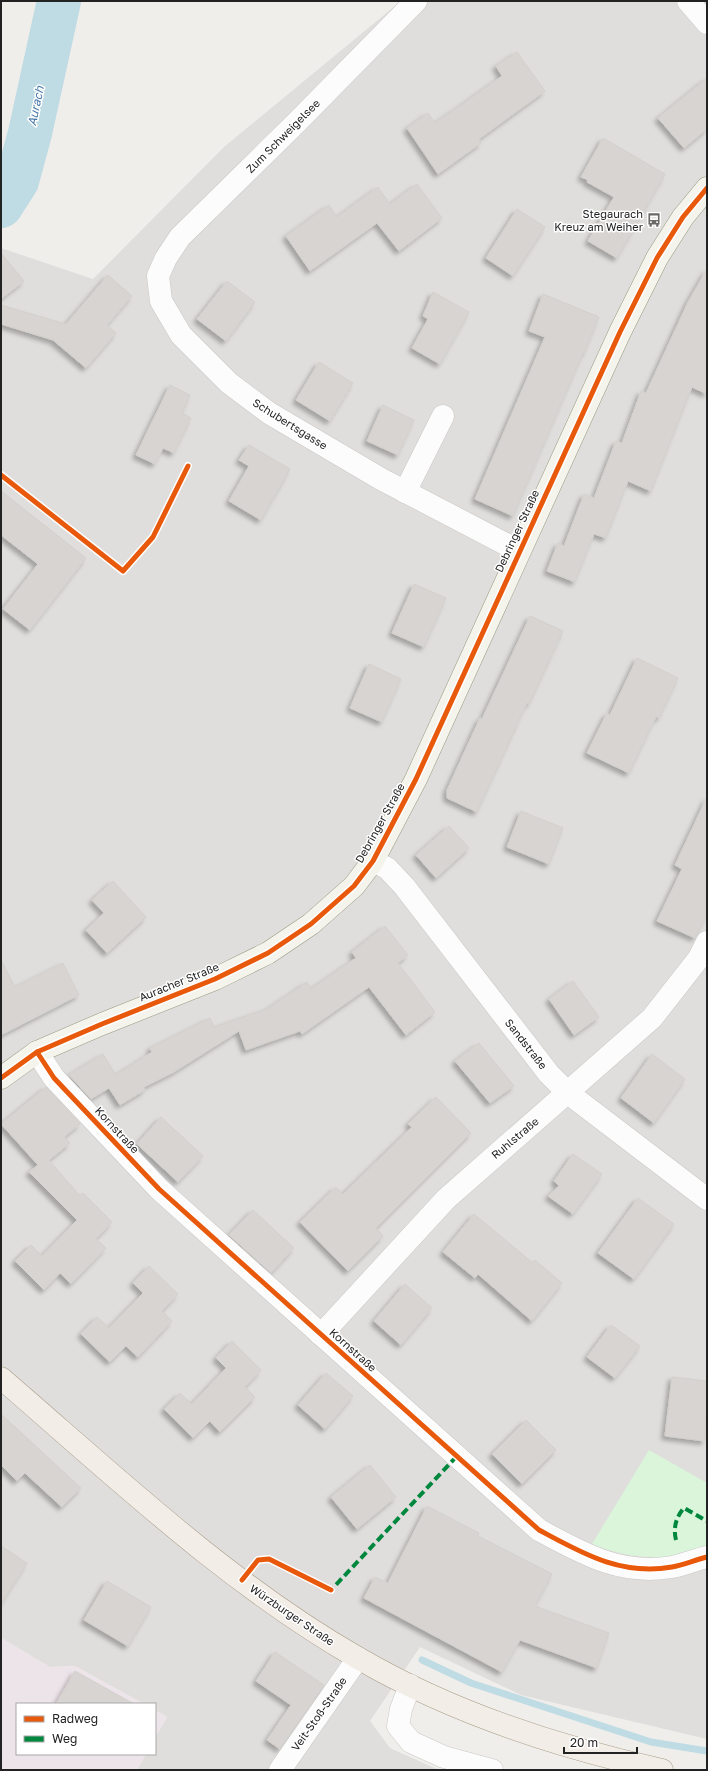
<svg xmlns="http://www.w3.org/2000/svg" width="708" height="1771" viewBox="0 0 708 1771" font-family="'Golos Text',sans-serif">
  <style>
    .residential { fill: #dfdedc }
    .industrial { fill: #ede4e9 }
    .park { fill: #daf5da }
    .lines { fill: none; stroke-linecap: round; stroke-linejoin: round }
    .stream { stroke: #bfdbe3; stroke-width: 7 }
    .river { stroke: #bfdbe3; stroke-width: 44 }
    .building { fill: #d7d4d2; stroke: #d3d0cc; filter: url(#shadow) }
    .street-casing { stroke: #c9c8c7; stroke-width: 23 }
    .secondary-casing { stroke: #999a82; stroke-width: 23 }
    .primary-casing { stroke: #a79c86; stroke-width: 23 }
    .street { stroke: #fdfcfc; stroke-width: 22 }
    .secondary { stroke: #f4f4ed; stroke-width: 22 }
    .primary { stroke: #f3ede7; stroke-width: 22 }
    .quiet { stroke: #00873e; stroke-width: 4; stroke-dasharray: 8 4; stroke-linecap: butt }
    .cycleway-casing { stroke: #fff; stroke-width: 8 }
    .cycleway { stroke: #e8590c; stroke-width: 5 }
    .labels { text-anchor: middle; stroke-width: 3; stroke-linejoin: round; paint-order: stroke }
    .street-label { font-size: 11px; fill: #222; stroke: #fff }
    .poi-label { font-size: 11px; fill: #222; stroke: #fff; text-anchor: end }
    .water-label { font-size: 12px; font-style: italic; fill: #4a7aab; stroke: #fff }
  </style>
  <defs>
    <filter id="shadow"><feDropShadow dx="-3.5" dy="3.5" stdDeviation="2" flood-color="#0004"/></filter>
  </defs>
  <rect width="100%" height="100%" fill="#f0eeeb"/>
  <polygon class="residential" points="401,1 707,1 707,1739 521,1695 420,1647 370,1721 390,1748 439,1770 137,1770 146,1754 155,1754 155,1738 167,1717 155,1710 155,1704 144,1704 75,1666 50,1667 1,1638 1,248 93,279 224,147"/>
  <g class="industrial">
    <polygon points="1,1638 50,1667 75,1666 144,1704 17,1704 17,1754 146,1754 137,1770 1,1770"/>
    <polygon points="155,1710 167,1717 155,1738"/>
  </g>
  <path class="park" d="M649 1450 707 1483V1547C672 1563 627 1559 592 1544Z"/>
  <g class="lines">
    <polyline class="stream" points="422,1660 471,1683 651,1742 707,1751"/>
    <polyline class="river" points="1,206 17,181 30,133 59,1"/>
  </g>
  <g class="building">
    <polygon points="517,52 545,91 479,139 481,143 438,174 407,128 428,113 435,123 457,108 502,76 496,66"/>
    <polygon points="707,78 707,129 684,148 658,118"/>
    <polygon points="603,138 665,174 617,258 588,241 614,197 587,182 588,180 581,177"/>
    <polygon points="417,184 442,218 399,251 377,223 310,271 286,236 329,205 337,217 378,187 390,204"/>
    <polygon points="517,209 545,227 513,276 486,258"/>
    <polygon points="1,253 24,281 1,299"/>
    <polygon points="707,269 707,394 692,387 651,491 628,481 606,538 594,534 575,582 547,571 558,543 564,546 584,494 594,498 616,441 622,443 641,391 646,393 688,302"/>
    <polygon points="108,275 132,296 107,325 116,333 86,368 53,340 1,324 1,305 66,324"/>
    <polygon points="227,281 255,302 226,341 197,319"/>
    <polygon points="433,292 469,312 440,364 412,348 428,319 423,316"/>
    <polygon points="543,294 599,317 584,354 583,353 513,516 475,499 545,337 529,331"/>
    <polygon points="319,362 353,383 330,421 296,400"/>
    <polygon points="170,385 190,395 182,413 191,418 174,453 163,448 155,464 136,455"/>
    <polygon points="383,405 414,420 398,455 367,441"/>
    <polygon points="249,445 290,469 261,520 229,501 249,466 239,460"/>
    <polygon points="1,491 86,558 30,630 3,609 38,564 1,535"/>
    <polygon points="414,584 446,598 424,647 392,633"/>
    <polygon points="530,616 563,631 529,704 527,703 477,812 447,798 447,790 480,718 482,719"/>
    <polygon points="637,658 678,678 659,718 656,717 629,773 587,753 607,713 610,715"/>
    <polygon points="369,664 401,679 382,722 350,708"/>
    <polygon points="707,797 707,914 695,938 657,921 682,869 675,865"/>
    <polygon points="521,811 563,828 549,864 507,847"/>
    <polygon points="449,826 469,848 436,878 416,855"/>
    <polygon points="113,881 146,917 107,953 86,930 104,913 92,900"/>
    <polygon points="385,926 408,955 398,963 435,1012 406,1035 369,987 302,1034 300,1031 246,1050 239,1031 174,1072 144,1087 145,1090 120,1105 109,1088 91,1099 69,1075 103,1054 116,1075 152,1052 150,1048 210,1018 214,1027 269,1008 307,982 311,989 356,958 352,952"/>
    <polygon points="1,960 15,987 63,963 79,995 1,1035"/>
    <polygon points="573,981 599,1017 574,1035 549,999"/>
    <polygon points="479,1043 514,1086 490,1103 455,1061"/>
    <polygon points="652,1054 685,1079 654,1123 621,1098"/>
    <polygon points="46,1087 80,1124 64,1137 70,1143 49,1160 80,1196 83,1193 112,1222 96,1239 106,1248 71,1284 60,1273 44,1290 15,1261 31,1245 42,1256 77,1220 29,1172 38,1165 1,1124"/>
    <polygon points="436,1097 471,1133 376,1228 383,1236 348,1271 300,1222 336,1187 343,1194 412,1127 408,1124"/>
    <polygon points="161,1117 203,1156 178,1182 137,1144"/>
    <polygon points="573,1154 602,1174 573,1214 548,1196 559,1186 554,1181"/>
    <polygon points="638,1198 674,1224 634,1279 598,1253"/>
    <polygon points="253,1210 294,1248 271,1273 229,1235"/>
    <polygon points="474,1214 533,1263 535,1260 562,1283 532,1321 478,1274 475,1278 443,1252"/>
    <polygon points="149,1266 178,1294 162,1311 172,1321 138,1357 126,1346 110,1362 81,1334 97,1317 109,1328 143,1293 133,1283"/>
    <polygon points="405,1284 432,1308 401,1345 374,1321"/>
    <polygon points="611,1325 640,1346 615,1378 587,1357"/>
    <polygon points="232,1341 261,1370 245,1387 255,1397 220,1432 210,1421 193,1438 164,1409 180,1393 192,1404 226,1368 216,1358"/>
    <polygon points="326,1373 353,1396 325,1429 298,1405"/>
    <polygon points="672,1377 707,1381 705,1441 665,1436"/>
    <polygon points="1,1414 81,1488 62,1507 25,1473 17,1481 1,1465"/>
    <polygon points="526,1420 556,1450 522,1484 492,1454"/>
    <polygon points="370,1465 396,1497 357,1529 331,1497"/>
    <polygon points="427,1506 479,1533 478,1536 552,1574 535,1606 609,1633 597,1668 520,1640 502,1672 364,1598 375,1577 388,1583"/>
    <polygon points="1,1546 27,1563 1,1604"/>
    <polygon points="107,1581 151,1607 128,1646 84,1620"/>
    <polygon points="275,1652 324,1685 280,1749 267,1740 291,1705 256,1681"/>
    <polygon points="75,1671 134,1704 56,1704"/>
  </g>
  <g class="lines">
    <defs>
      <g id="street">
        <polyline points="416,1 297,122 180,237 166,258 158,276 161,301 181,335 229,383 269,413 381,479 519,551"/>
        <polyline points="688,1 707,23"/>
        <polyline points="405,492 443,416"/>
        <polyline points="373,861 387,868 404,886 549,1074 568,1093 707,1199"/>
        <path d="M37 1052 54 1078 159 1189 539 1530C582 1553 620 1576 672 1567 683 1565 695 1560 707 1557"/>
        <polyline points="321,1335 446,1199 652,1018 699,958 707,942"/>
        <polyline points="410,1685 401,1709 398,1726 411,1742 444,1757 492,1770"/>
        <polyline points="280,1770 358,1658"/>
      </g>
      <polyline id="secondary" points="1,1078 37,1052 102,1024 215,979 268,953 311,924 354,886 373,861 416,779 620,332 657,258 683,217 707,188"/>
      <path id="primary" d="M1 1378C115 1476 227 1583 358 1658 451 1712 557 1747 662 1770"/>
    </defs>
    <use href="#street" class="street-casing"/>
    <use href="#secondary" class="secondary-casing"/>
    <use href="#primary" class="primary-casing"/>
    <use href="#street" class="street"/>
    <use href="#secondary" class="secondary"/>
    <use href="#primary" class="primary"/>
    <g class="quiet">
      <path d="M676 1540C673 1528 676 1517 684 1508L707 1521"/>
      <polyline points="327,1588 331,1590 457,1456"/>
    </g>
    <defs>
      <g id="cycleway">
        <polyline points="1,475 123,571 153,537 188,466"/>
        <path d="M37 1052 54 1078 159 1189 539 1530C582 1553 620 1576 672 1567 683 1565 695 1560 707 1557"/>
        <polyline points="1,1078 37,1052 102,1024 215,979 268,953 311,924 354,886 373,861 416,779 620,332 657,258 683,217 707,188"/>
        <polyline points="242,1580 258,1560 269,1559 331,1590"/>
      </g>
    </defs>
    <use href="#cycleway" class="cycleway-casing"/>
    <use href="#cycleway" class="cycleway"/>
  </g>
  <defs>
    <symbol id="bus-bare" viewBox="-9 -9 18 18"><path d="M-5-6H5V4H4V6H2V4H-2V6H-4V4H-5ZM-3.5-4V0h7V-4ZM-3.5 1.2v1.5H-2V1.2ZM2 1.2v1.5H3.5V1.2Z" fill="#6a6968" stroke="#fff" stroke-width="2.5" paint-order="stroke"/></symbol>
  </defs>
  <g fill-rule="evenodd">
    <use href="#bus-bare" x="644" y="210" width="20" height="20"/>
  </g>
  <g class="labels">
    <g class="street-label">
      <text transform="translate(283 136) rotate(-45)" y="4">Zum Schweigelsee</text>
      <text transform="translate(290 424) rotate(32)" y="4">Schubertsgasse</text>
      <text transform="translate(517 531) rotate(-65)" y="4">Debringer Straße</text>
      <text transform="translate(380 823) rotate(-61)" y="4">Debringer Straße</text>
      <text transform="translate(179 982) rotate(-22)" y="4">Auracher Straße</text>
      <text transform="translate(526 1044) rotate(52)" y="4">Sandstraße</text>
      <text transform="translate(117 1130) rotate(47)" y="4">Kornstraße</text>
      <text transform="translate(515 1138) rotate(-40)" y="4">Ruhlstraße</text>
      <text transform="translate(353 1350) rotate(42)" y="4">Kornstraße</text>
      <text transform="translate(292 1615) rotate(34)" y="4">Würzburger Straße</text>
      <text transform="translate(319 1714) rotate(-55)" y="4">Veit-Stoß-Straße</text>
    </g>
    <g class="poi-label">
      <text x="643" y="218">Stegaurach<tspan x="643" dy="13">Kreuz am Weiher</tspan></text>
    </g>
    <g class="water-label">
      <text transform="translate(36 106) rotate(-78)" y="4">Aurach</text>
    </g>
  </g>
  <rect width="708" height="1771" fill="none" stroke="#222222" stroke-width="4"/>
  <rect x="16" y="1703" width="140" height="52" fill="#ffffff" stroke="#a7a7a7"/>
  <rect x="24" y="1716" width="20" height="6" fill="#e8590c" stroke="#a7a7a7"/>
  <text x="52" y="1723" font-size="12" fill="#222222">Radweg</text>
  <rect x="24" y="1736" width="20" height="6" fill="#00873e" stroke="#a7a7a7"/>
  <text x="52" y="1743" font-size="12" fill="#222222">Weg</text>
  <path d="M564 1747v6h73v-6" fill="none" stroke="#222222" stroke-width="2"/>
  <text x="570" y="1747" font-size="12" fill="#222222" stroke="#ffffff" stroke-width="3" paint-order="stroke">20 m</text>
</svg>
